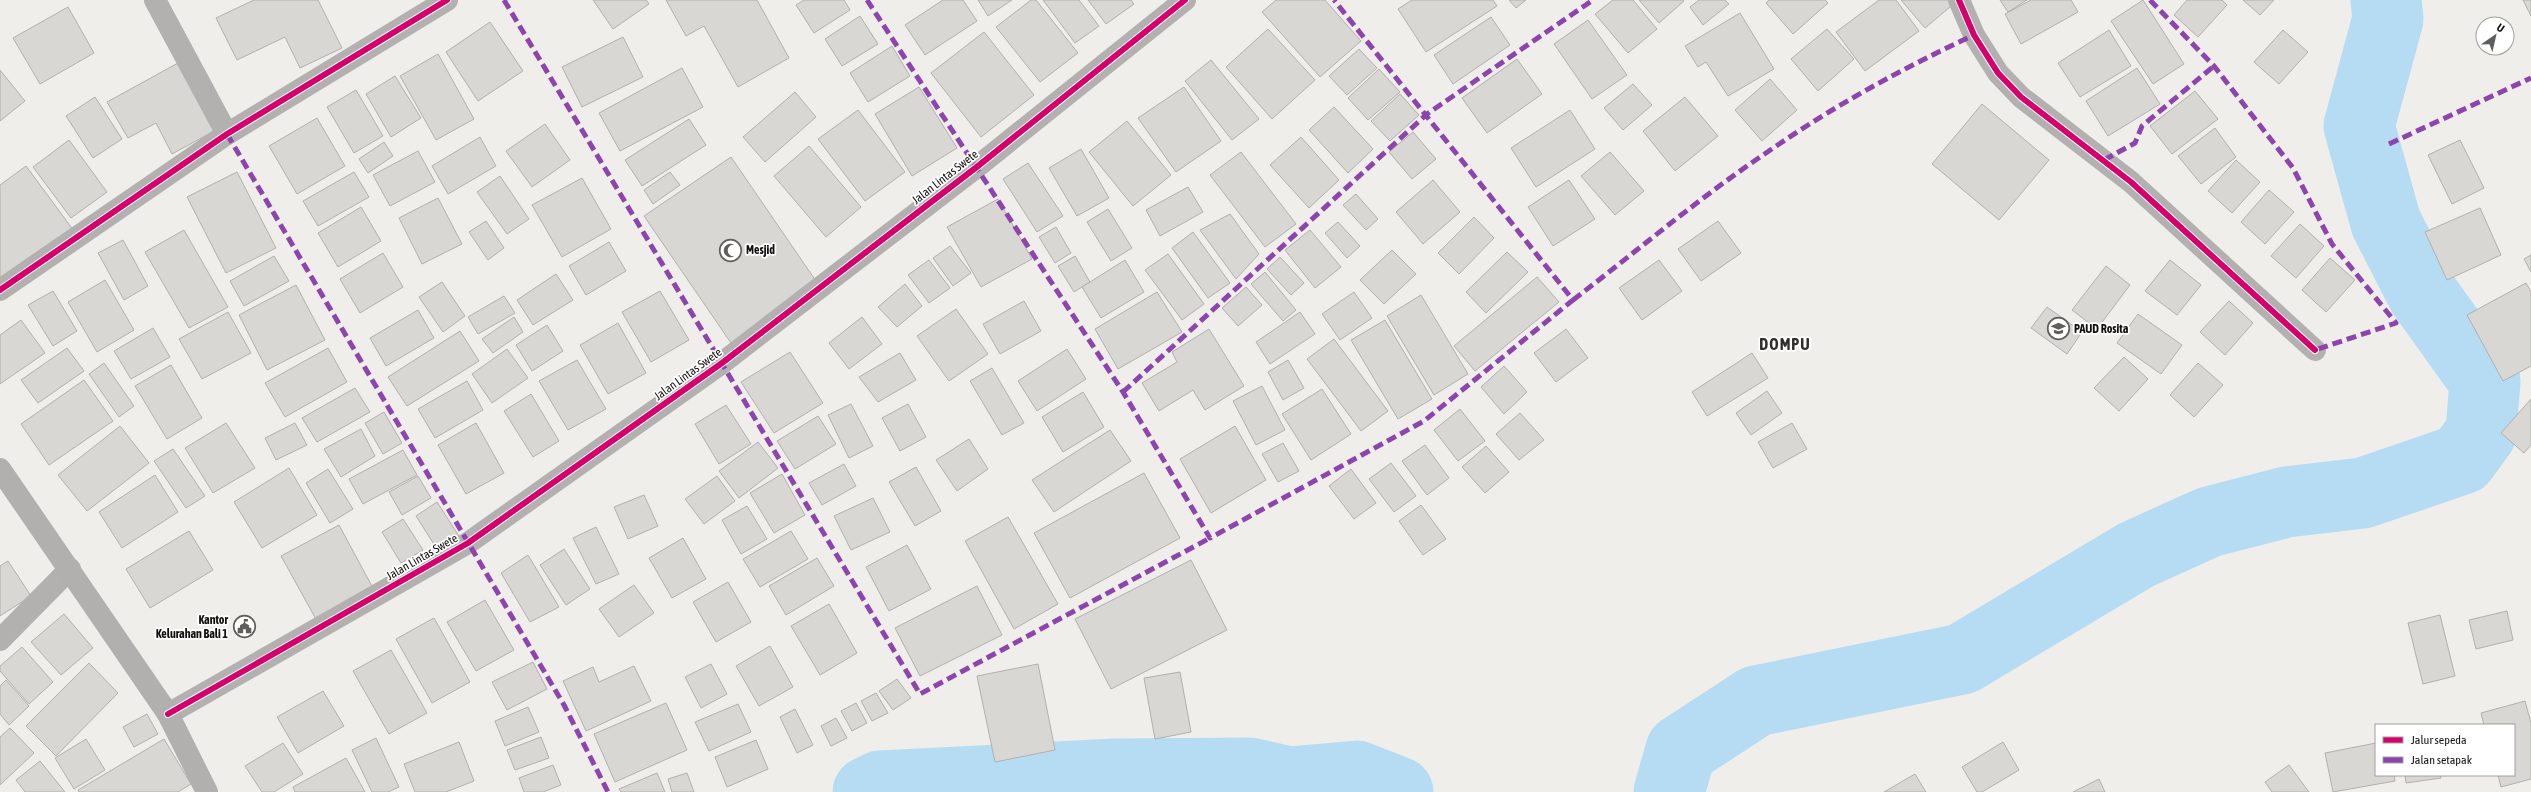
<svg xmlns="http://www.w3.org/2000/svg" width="2531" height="792" viewBox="0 0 2531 792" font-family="'Asap Condensed',sans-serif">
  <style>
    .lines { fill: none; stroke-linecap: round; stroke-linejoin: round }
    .river { stroke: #b5dcf2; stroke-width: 71 }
    .building { fill: #d8d7d4; stroke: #b1b0ad }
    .minor { stroke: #b2b1b0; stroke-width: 22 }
    .tertiary { stroke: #b2b1b0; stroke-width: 22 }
    .secondary { stroke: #b1b0af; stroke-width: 22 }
    .quiet { stroke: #8e44ad; stroke-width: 5; stroke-dasharray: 10 5; stroke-linecap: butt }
    .cycleway-casing { stroke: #fff; stroke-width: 8 }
    .cycleway { stroke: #d6006c; stroke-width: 6 }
    .labels { text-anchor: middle; stroke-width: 3.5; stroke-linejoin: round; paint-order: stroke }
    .street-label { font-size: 12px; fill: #12110f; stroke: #fff }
    .poi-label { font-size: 12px; font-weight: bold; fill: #12110f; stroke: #fff; text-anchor: start }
    .district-label { font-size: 16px; font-weight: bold; letter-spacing: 1px; fill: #302f2a; stroke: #fff }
  </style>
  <rect width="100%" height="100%" fill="#f0eeeb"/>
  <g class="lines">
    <g class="river">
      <polyline points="868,792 880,786 1116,774 1249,773 1289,782 1357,776 1398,792"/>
      <polyline points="1669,792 1681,750 1756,701 1962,659 2136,555 2209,522 2286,502 2363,493 2462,459 2481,433 2485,381 2422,293 2386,223 2359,126 2388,19 2386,0"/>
    </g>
  </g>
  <g class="building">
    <polygon points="254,0 318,0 342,48 300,68 285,37 237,60 216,18"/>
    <polygon points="593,0 646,0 649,4 613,29"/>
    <polygon points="666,0 757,0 789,58 738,87 704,26 686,36"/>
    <polygon points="804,0 844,0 850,10 814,33 796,5"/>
    <polygon points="943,0 963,0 977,21 925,55 905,25"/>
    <polygon points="978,0 1012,0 988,16"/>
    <polygon points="1031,0 1036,0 1078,53 1040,82 996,27"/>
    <polygon points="1043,0 1079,0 1099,26 1075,43"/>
    <polygon points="1088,0 1131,0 1134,4 1106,24"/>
    <polygon points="1276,0 1325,0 1361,41 1320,77 1262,12"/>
    <polygon points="1412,0 1493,0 1497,6 1426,52 1398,9"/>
    <polygon points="1509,0 1526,0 1516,8"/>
    <polygon points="1613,0 1633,0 1657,29 1628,53 1595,14"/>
    <polygon points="1639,0 1682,0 1684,1 1659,23"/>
    <polygon points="1699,0 1725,0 1729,4 1703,25 1690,7"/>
    <polygon points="1769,0 1825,0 1828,3 1793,34 1766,3"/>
    <polygon points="1879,0 1896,0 1919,31 1865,71 1836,32"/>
    <polygon points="1901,0 1954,0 1956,2 1925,28"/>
    <polygon points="2000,0 2027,0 2008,12"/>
    <polygon points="2031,0 2071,0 2078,12 2021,44 2005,14"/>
    <polygon points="2143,0 2184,64 2153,84 2111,21"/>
    <polygon points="2187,0 2222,0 2227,5 2198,37 2174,15"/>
    <polygon points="2243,0 2274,0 2260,15"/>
    <polygon points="2523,0 2531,0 2531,16"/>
    <polygon points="68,7 94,53 40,84 13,38"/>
    <polygon points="1740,13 1774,69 1728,96 1706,62 1698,67 1685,46"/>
    <polygon points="860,16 878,44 842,66 825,39"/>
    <polygon points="1491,17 1510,45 1453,84 1434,55"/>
    <polygon points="1588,20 1627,75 1592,99 1554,44"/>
    <polygon points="490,22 523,71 478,101 446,52"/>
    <polygon points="1268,29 1315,80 1272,119 1226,67"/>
    <polygon points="1827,29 1854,59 1818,91 1791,59"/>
    <polygon points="2109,30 2131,66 2080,97 2058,63"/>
    <polygon points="2283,30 2308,52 2279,84 2254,62"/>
    <polygon points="984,32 1034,95 981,137 931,73"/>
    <polygon points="623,37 643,77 582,107 562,67"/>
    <polygon points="892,46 910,76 868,102 850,73"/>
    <polygon points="1359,49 1377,68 1347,95 1329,76"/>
    <polygon points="438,54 474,119 436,140 400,76"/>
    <polygon points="1517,59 1542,94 1487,133 1462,98"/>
    <polygon points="1211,60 1259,119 1232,140 1185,81"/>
    <polygon points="178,63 216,130 172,154 156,123 128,138 107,102"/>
    <polygon points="682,68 703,107 620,151 599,113"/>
    <polygon points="2137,68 2160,104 2108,136 2086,101"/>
    <polygon points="1379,69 1400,92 1368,120 1348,98"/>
    <polygon points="0,70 25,101 0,121"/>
    <polygon points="395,76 421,118 391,137 366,94"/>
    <polygon points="1770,79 1797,110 1762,141 1735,110"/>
    <polygon points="1633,84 1652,105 1623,130 1604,108"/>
    <polygon points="919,87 957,148 912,176 875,114"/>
    <polygon points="1184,87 1221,141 1176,172 1138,118"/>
    <polygon points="356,90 383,136 354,153 327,107"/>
    <polygon points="2195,91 2218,119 2172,154 2150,126"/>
    <polygon points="795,92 816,117 765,162 743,137"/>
    <polygon points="1400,94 1419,115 1390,141 1371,121"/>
    <polygon points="95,97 122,139 93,158 66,116"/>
    <polygon points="1685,97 1718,136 1675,171 1643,131"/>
    <polygon points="1982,104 2049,160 1999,220 1932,164"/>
    <polygon points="1334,107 1373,149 1348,173 1309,130"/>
    <polygon points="858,110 905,172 865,201 818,139"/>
    <polygon points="1570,110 1595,149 1536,187 1511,148"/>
    <polygon points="317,118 345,166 297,194 269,146"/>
    <polygon points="689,119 706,145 642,186 625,160"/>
    <polygon points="1127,121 1171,175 1133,206 1089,152"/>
    <polygon points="545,124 570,160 532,187 506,151"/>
    <polygon points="2215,128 2236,157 2201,184 2178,156"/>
    <polygon points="1413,132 1436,159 1412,179 1389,152"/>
    <polygon points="480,137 496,166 448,194 432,166"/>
    <polygon points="1301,137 1339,180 1309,208 1270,165"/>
    <polygon points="69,140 107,192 71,218 33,167"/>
    <polygon points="2460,140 2484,188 2452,204 2428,155"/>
    <polygon points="384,142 393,156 368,173 359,159"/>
    <polygon points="809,146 861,207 826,237 774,176"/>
    <polygon points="1081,149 1109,198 1077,216 1049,168"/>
    <polygon points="418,151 435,182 390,206 373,175"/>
    <polygon points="1241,152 1296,224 1265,247 1210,175"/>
    <polygon points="1610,152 1644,191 1615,215 1581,176"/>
    <polygon points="731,157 818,284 731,343 644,216"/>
    <polygon points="2236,160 2260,182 2232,213 2208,191"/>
    <polygon points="1028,163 1063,216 1037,232 1003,179"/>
    <polygon points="26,166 74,231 0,284 0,185"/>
    <polygon points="237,172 276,248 226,273 187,197"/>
    <polygon points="354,172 369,197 318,226 303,201"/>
    <polygon points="670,172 680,185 653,204 644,190"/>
    <polygon points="500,176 529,219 507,234 477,192"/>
    <polygon points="582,178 611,229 562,257 532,205"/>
    <polygon points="1433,180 1460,212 1423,244 1396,212"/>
    <polygon points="1569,180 1595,219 1553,246 1528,207"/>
    <polygon points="1188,187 1203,212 1160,236 1146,210"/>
    <polygon points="2269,190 2294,212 2265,244 2241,222"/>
    <polygon points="1356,194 1378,219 1366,230 1343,205"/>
    <polygon points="438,198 462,244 422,264 399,218"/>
    <polygon points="998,199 1032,259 981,287 947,227"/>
    <polygon points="361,207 381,241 338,267 318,233"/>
    <polygon points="2480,208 2501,255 2447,280 2425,232"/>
    <polygon points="1108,209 1132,248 1111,261 1087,222"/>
    <polygon points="1230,214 1259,254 1236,279 1200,230"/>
    <polygon points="1474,217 1494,238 1459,274 1438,253"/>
    <polygon points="486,221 504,248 488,260 469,232"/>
    <polygon points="1718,221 1741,253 1701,281 1678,249"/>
    <polygon points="1338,222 1360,246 1347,258 1325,233"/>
    <polygon points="2300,224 2324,246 2296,278 2271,256"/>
    <polygon points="1056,227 1071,253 1055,263 1039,237"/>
    <polygon points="184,230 228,307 189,328 145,252"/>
    <polygon points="1310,230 1341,267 1315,288 1285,250"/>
    <polygon points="1193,232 1230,283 1208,298 1172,248"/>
    <polygon points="123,240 148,286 124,300 98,253"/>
    <polygon points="609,242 626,271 586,295 569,266"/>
    <polygon points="950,246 971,273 953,286 933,258"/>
    <polygon points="1392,250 1416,274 1384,304 1360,280"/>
    <polygon points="1507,252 1528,272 1486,313 1466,292"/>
    <polygon points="383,253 403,287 360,313 340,279"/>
    <polygon points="1168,254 1204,304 1182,320 1145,270"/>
    <polygon points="2531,255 2531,272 2524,259"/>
    <polygon points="274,256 289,281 244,306 230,281"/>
    <polygon points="1075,256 1090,282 1074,292 1058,266"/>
    <polygon points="1280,257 1304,283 1291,295 1267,269"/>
    <polygon points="2330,258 2355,280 2326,312 2302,290"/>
    <polygon points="929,260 950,288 929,303 908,275"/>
    <polygon points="1125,260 1144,292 1101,318 1082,287"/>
    <polygon points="1659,260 1682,291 1642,320 1619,288"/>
    <polygon points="2170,260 2201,285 2177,315 2145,291"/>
    <polygon points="2106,266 2130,285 2097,329 2072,310"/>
    <polygon points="1265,272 1296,310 1283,321 1251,284"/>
    <polygon points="556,274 573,300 533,325 517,300"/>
    <polygon points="1537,277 1559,302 1475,371 1454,346"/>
    <polygon points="105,280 134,330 97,352 68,302"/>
    <polygon points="442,282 465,316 443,332 419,297"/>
    <polygon points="2526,283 2531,292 2531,366 2503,381 2467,315"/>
    <polygon points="905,284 922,306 897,327 878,307"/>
    <polygon points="296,285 325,340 267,370 239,315"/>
    <polygon points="1246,287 1262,305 1238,326 1222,308"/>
    <polygon points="53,291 77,331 53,346 28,305"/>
    <polygon points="660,291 689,340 651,362 622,312"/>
    <polygon points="1157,292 1182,332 1118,369 1095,329"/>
    <polygon points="1354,292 1372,318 1340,340 1322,314"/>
    <polygon points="1421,295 1468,374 1434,395 1387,316"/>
    <polygon points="504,296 515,313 478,334 468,317"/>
    <polygon points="1024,301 1041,331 1000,354 983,324"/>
    <polygon points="2229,301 2253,323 2225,355 2200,332"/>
    <polygon points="2047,307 2082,332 2067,354 2031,328"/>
    <polygon points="956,309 988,354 949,381 917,336"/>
    <polygon points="418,310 434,338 386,366 370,338"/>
    <polygon points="228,312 251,353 202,379 179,339"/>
    <polygon points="1300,312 1315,334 1270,364 1256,342"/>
    <polygon points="2138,314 2182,345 2161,374 2117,343"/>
    <polygon points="514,317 523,332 493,353 482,339"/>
    <polygon points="862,317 882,344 849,369 829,343"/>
    <polygon points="21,320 45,353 0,384 0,335"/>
    <polygon points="1385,320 1432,399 1398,419 1351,340"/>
    <polygon points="618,323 646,373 608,394 580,345"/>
    <polygon points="547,325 563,351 532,371 516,345"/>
    <polygon points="153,328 170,357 131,379 114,351"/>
    <polygon points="1209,329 1244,386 1205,410 1193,390 1159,411 1142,383 1177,362 1172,352"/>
    <polygon points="1566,329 1588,358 1556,382 1534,353"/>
    <polygon points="460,331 479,361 407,406 388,377"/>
    <polygon points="1334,339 1388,411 1361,431 1307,359"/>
    <polygon points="67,348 84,371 38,403 21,380"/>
    <polygon points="328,348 347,382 285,417 265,383"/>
    <polygon points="507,349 528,378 492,403 472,374"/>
    <polygon points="1067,349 1086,379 1037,411 1018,381"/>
    <polygon points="790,352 823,403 774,433 741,382"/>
    <polygon points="900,353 916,380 878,402 859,377"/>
    <polygon points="1752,353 1768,378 1707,416 1692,392"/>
    <polygon points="2124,357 2148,379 2119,411 2094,388"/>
    <polygon points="577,360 606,409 568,430 539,381"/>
    <polygon points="1288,360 1304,388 1283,400 1268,372"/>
    <polygon points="104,363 134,406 119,417 89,374"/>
    <polygon points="2198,363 2223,385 2194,417 2170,395"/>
    <polygon points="171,365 202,418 167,439 135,386"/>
    <polygon points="1504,366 1527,392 1504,414 1481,387"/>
    <polygon points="992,368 1024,423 1002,435 970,381"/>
    <polygon points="84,380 113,421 49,465 21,424"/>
    <polygon points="467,381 483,410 435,438 418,409"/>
    <polygon points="1262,386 1285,430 1256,445 1233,401"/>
    <polygon points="355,388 370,412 317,442 302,418"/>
    <polygon points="1322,389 1351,434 1311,460 1282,414"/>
    <polygon points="1767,391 1782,413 1751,435 1736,413"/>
    <polygon points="1083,392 1104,427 1063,452 1042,417"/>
    <polygon points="531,394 559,441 533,457 504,411"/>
    <polygon points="2531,399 2531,445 2524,453 2501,433"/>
    <polygon points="851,404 873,446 849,458 828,415"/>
    <polygon points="908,404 926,437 900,451 882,418"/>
    <polygon points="726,405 751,444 719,464 695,424"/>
    <polygon points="1460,409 1485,441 1458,461 1434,430"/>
    <polygon points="384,412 402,443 383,454 365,423"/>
    <polygon points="1520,413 1544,440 1519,460 1496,434"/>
    <polygon points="818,416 836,444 795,469 777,441"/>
    <polygon points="226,423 255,468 213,493 185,448"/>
    <polygon points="295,423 307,445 276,460 265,438"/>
    <polygon points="476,423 504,473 466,494 438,445"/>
    <polygon points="1792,423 1807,449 1773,468 1758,442"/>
    <polygon points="120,426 149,463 87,511 58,475"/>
    <polygon points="1235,426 1266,480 1211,513 1180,459"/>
    <polygon points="361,429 375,456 341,477 324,449"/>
    <polygon points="1110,430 1131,461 1054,512 1032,480"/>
    <polygon points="969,439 988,469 957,491 936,460"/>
    <polygon points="758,442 778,468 739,498 719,471"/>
    <polygon points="1283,443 1299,471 1278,482 1262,454"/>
    <polygon points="1425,445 1449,478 1427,495 1402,461"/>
    <polygon points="1486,446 1509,472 1485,493 1462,467"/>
    <polygon points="173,449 205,496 186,508 154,461"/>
    <polygon points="403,450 417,475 363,504 349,479"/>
    <polygon points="1391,463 1416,496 1394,512 1369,479"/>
    <polygon points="844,464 856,486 822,505 809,483"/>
    <polygon points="916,467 941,511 915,526 889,482"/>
    <polygon points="289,468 317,515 262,548 234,502"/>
    <polygon points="328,469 353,509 330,523 306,483"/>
    <polygon points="1351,469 1376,503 1354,519 1329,486"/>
    <polygon points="1144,473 1180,538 1070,598 1034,533"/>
    <polygon points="782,474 805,515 774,533 750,493"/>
    <polygon points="155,475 178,512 122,548 99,512"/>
    <polygon points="418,476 431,498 402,515 389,492"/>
    <polygon points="717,476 735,501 704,524 685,499"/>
    <polygon points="644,495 658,526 628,539 614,507"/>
    <polygon points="873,498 890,532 851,550 834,516"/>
    <polygon points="437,502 459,536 437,549 416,516"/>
    <polygon points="1421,505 1446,539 1423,555 1399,521"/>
    <polygon points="747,506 767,539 741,554 722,520"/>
    <polygon points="1008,517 1058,604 1014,629 965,541"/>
    <polygon points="403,519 423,550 401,563 382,532"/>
    <polygon points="339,525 374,590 317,621 281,556"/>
    <polygon points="596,527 619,574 596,584 573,538"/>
    <polygon points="189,531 213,570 150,608 126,569"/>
    <polygon points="791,531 808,559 760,587 743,559"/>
    <polygon points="683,538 706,579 672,598 649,558"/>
    <polygon points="907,545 931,589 889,611 866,567"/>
    <polygon points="564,549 590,589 566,605 540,565"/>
    <polygon points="528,555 559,607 530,622 501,573"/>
    <polygon points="817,558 834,586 786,615 769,586"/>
    <polygon points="1191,560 1227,630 1111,689 1075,619"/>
    <polygon points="8,561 31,596 0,616 0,566"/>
    <polygon points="728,582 751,622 716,642 693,602"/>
    <polygon points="634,585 654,613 619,637 599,609"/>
    <polygon points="977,586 1002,635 920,676 895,628"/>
    <polygon points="485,600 514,650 476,671 447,622"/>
    <polygon points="829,604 857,653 820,675 791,626"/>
    <polygon points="2507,611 2513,640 2476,649 2469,620"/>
    <polygon points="64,614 93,648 61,675 31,642"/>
    <polygon points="2440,615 2455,676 2423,684 2408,623"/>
    <polygon points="434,618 470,682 432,703 396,639"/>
    <polygon points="770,646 793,687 759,706 736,666"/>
    <polygon points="22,647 53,682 29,704 0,671 0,666"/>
    <polygon points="391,650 427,713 389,734 353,671"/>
    <polygon points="533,662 547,689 507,710 492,682"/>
    <polygon points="89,663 118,693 56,756 26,726"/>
    <polygon points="711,664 727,694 701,708 685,677"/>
    <polygon points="1038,664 1055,750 995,762 977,676"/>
    <polygon points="634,666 651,701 586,731 563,681 593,667 599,682"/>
    <polygon points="1180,672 1191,732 1155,739 1144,678"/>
    <polygon points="897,679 911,698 893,710 879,691"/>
    <polygon points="6,680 29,706 9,725 0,714 0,686"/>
    <polygon points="323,691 344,726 298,753 277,717"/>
    <polygon points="876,693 888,713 872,721 861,701"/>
    <polygon points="2525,701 2531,723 2531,779 2501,787 2498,775 2514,775 2514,725 2484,725 2481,713"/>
    <polygon points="666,703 687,750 615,782 594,734"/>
    <polygon points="856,703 867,723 852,731 841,711"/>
    <polygon points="738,704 751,732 709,751 695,722"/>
    <polygon points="528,707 539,732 505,746 495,721"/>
    <polygon points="795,709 813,745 797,753 780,717"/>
    <polygon points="147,714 158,734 134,747 123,727"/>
    <polygon points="836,718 847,738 831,746 821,726"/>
    <polygon points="10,728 34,753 0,785 0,737"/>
    <polygon points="541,737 549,758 515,770 507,750"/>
    <polygon points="376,738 399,787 388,792 372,792 352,750"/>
    <polygon points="86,739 105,770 74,789 55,758"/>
    <polygon points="164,739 191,784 178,792 79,792 78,790"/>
    <polygon points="756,740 768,769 727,787 715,757"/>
    <polygon points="459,742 474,781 446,792 415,792 404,764"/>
    <polygon points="2003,742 2019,770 1982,792 1977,792 1962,767"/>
    <polygon points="283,743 303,774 274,792 262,792 245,766"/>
    <polygon points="2376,743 2376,775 2394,775 2395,781 2333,792 2325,753"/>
    <polygon points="346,758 365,792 295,792 293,787"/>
    <polygon points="40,761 65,792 25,792 16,780"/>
    <polygon points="553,765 561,785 543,792 524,792 519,778"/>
    <polygon points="2289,765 2309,792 2272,792 2265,782"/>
    <polygon points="657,773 665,792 621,792 619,789"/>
    <polygon points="687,773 694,792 672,792 668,779"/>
    <polygon points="1915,774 1926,792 1884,792"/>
    <polygon points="2405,775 2440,775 2441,778 2406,783"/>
    <polygon points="2099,779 2105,792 2073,792"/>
  </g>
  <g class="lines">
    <g class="minor">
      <polyline points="155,0 227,134"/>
      <polyline points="1959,0 1974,35 1998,73 2021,97 2131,182 2315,350"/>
      <polyline points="0,290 227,134 447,0"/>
      <polyline points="0,640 70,569"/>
    </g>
    <polyline class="tertiary" points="168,714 468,543 722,363 978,166 1185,0"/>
    <polyline class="secondary" points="0,469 168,714 207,792"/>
    <g class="quiet">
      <polyline points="504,0 920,694 1210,538"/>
      <polyline points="867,0 1123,392 1210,538 1424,421 1573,300 1334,0"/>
      <polyline points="2150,0 2214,66 2293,168 2332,244 2396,323 2315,350"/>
      <polyline points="227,134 564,705 608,792"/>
      <polyline points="2389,144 2531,78"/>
      <polyline points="2104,160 2135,143 2142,126 2214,66"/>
      <path d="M1573 300C1637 251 1699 198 1766 153 1832 107 1901 69 1974 35"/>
      <polyline points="1123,392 1427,114 1593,0"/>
    </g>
    <defs>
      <g id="cycleway">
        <polyline points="1959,0 1974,35 1998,73 2021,97 2131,182 2315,350"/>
        <polyline points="0,290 227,134 447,0"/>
        <polyline points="168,714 468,543 722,363 978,166 1185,0"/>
      </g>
    </defs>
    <use href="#cycleway" class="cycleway-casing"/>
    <use href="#cycleway" class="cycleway"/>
  </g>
  <defs>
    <symbol id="mosque-ring" viewBox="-11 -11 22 22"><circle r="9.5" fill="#fff" stroke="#605e5c" stroke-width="1.5"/><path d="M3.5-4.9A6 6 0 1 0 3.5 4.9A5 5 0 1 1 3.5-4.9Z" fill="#605e5c"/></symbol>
    <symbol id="school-ring" viewBox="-11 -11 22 22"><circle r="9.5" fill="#fff" stroke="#605e5c" stroke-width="1.5"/><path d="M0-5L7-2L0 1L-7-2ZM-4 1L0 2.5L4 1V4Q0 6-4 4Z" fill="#605e5c"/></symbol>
    <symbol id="civic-ring" viewBox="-11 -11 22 22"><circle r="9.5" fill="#fff" stroke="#605e5c" stroke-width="1.5"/><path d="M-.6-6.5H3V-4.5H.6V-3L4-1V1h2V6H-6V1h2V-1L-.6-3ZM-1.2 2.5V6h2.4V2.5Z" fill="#605e5c"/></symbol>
  </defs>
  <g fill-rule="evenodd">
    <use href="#mosque-ring" x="718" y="238" width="25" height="25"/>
    <use href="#school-ring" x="2046" y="316" width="25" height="25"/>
    <use href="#civic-ring" x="232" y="614" width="25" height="25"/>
  </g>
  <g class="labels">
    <g class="street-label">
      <text transform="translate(945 177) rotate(-38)" y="4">Jalan Lintas Swete</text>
      <text transform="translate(688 374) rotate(-36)" y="4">Jalan Lintas Swete</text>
      <text transform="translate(422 557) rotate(-30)" y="4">Jalan Lintas Swete</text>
    </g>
    <g class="poi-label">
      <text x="746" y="254">Mesjid</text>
      <text x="2074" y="333">PAUD Rosita</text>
      <text x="228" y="624" text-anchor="end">Kantor<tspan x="228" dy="14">Kelurahan Bali 1</tspan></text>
    </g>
    <g class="district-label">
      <text x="1785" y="350">DOMPU</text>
    </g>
  </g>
  <rect x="2375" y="724" width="140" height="52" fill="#ffffff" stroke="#a0a09f"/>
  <rect x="2383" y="737" width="20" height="6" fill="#d6006c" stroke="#a0a09f"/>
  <text x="2411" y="744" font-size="12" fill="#12110f">Jalur sepeda</text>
  <rect x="2383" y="757" width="20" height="6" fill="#8e44ad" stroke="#a0a09f"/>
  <text x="2411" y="764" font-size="12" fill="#12110f">Jalan setapak</text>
  <g transform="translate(2495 36) rotate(34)"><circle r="19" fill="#ffffff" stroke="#a0a09f"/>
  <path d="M0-3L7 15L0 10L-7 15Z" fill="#605e5c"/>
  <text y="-6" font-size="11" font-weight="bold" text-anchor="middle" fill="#12110f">U</text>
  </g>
</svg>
